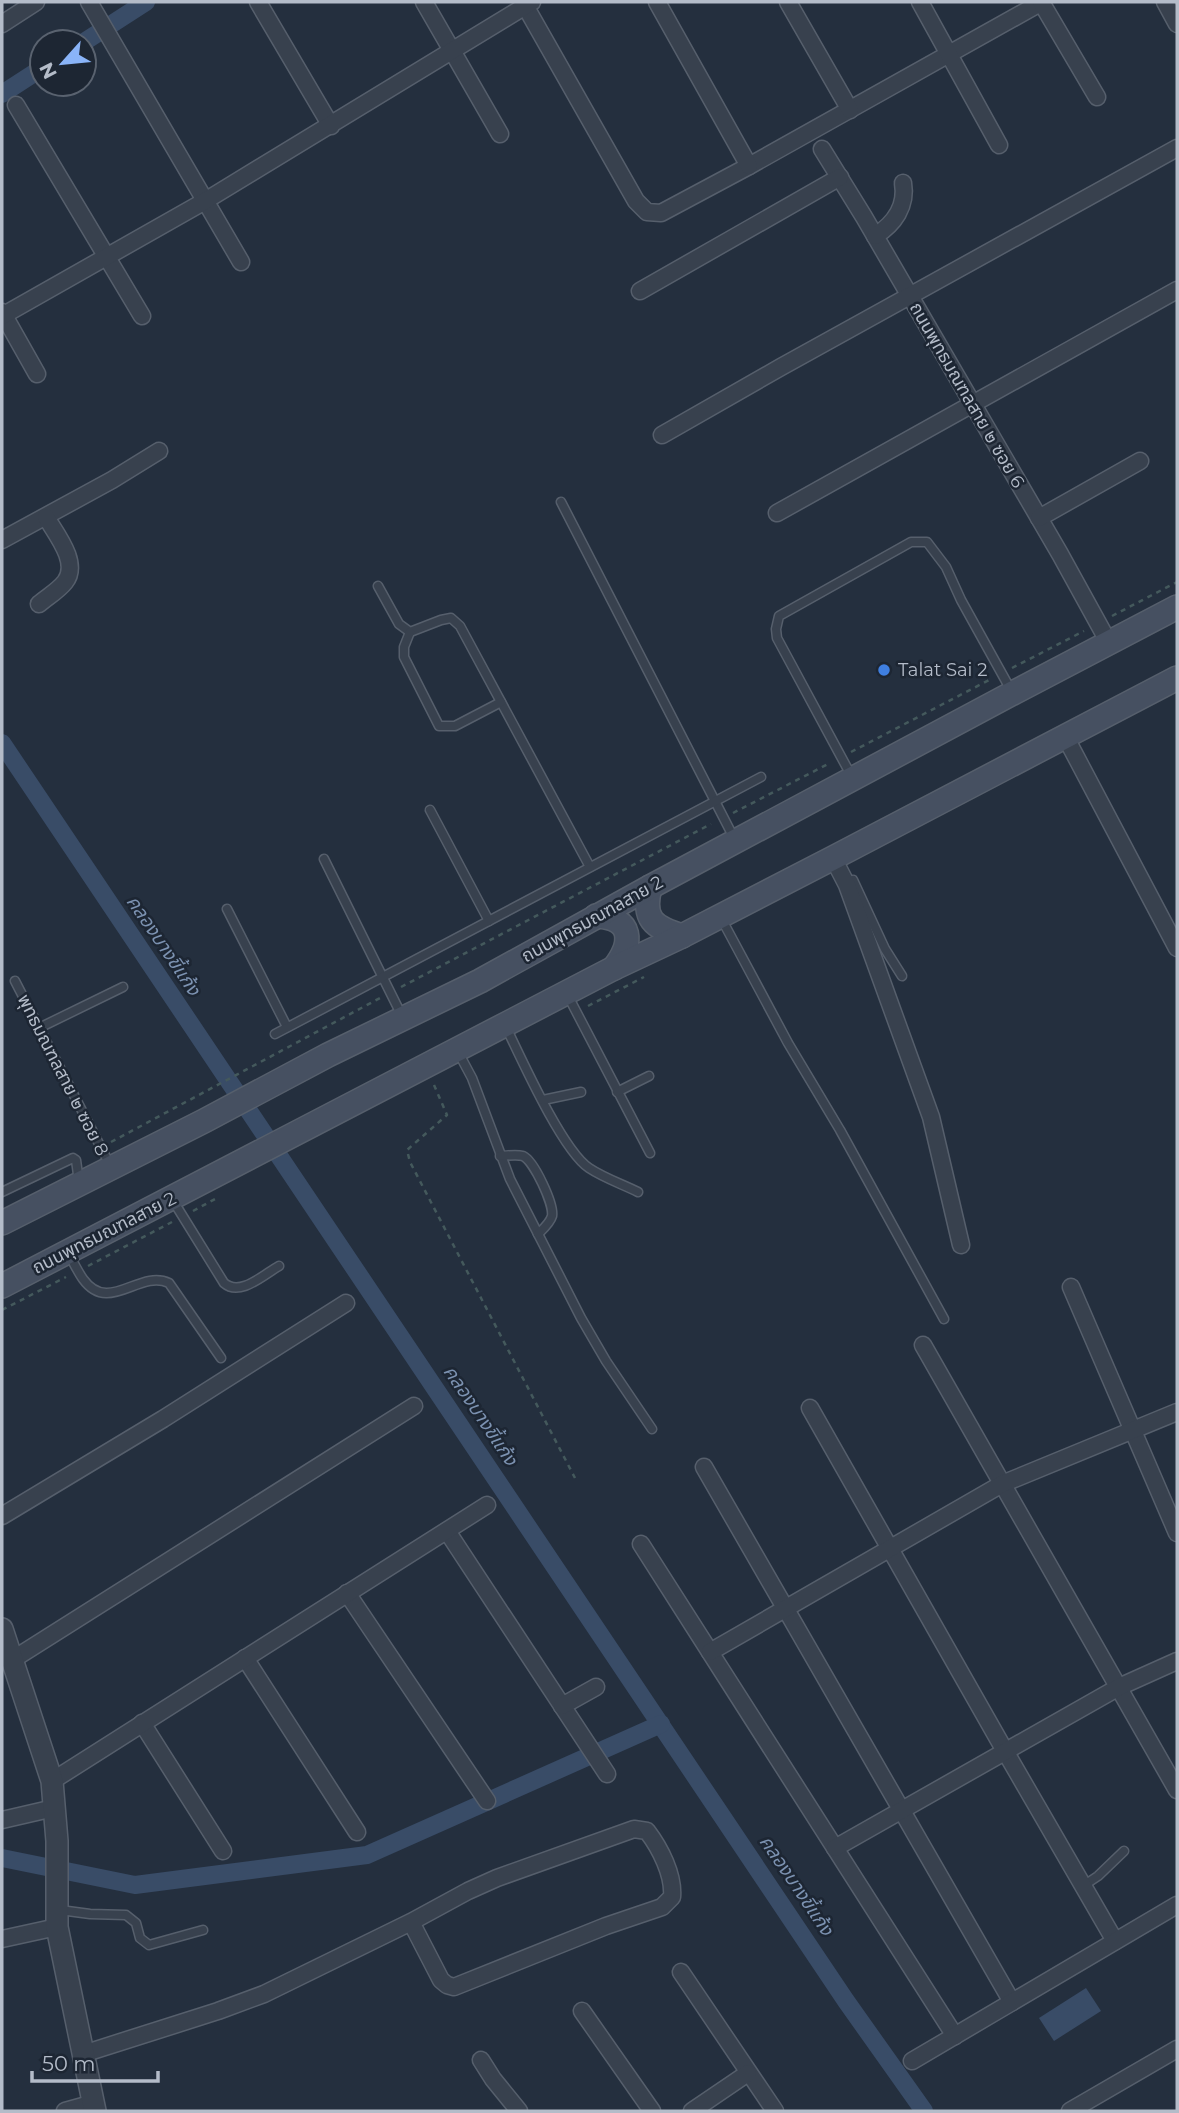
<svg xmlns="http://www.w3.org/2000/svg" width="1179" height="2113" viewBox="0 0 1179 2113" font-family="Montserrat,'Noto Sans Thai',sans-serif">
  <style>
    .water { fill: #394c67 }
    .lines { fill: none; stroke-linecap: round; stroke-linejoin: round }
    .canal { stroke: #394c67; stroke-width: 18 }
    .service-casing { stroke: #565f6c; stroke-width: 11 }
    .minor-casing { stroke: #565f6c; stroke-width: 19 }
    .tertiary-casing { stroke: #565f6c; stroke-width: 24 }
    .secondary-casing { stroke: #565f6c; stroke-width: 26 }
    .path { stroke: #44595c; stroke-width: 2.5; stroke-dasharray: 5 5; stroke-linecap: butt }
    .service { stroke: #38414e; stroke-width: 8 }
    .minor { stroke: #38414e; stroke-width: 16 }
    .tertiary { stroke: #38414e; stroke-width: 21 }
    .secondary { stroke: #465061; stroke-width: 23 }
    .shop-dot { fill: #3f7fe0; stroke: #1d2633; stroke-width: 2.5 }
    .labels { text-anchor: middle; stroke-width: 5; stroke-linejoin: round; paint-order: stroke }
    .street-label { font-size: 18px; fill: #b4bcc9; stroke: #1d2633 }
    .poi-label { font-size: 18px; fill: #b4bcc9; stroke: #1d2633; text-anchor: start }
    .water-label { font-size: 19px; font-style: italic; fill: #7c92b1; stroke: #1d2633 }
  </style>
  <rect width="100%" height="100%" fill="#242f3e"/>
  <polygon class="water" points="1086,1988 1101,2011 1054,2041 1039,2018"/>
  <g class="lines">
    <g class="canal">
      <polyline points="84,42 146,2"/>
      <polyline points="2,94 42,68"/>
      <polyline points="2,743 846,2001 924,2111"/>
      <polyline points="2,1858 135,1885 367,1855 661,1724"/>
    </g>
    <defs>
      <g id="service">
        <polyline points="561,502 735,840"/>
        <polyline points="378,586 399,624 410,632 441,620 451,618 460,626 590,867"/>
        <polyline points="410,632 404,647 404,657 439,726 455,726 501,702"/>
        <polyline points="852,777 777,638 776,629 779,616 911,542 927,542 946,567 961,600 1012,692"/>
        <polyline points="430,810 489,921"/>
        <polyline points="324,859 402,1016"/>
        <polyline points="853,880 885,949 902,976"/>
        <polyline points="227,909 287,1027"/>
        <polyline points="721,918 788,1043 840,1130 944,1319"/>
        <polyline points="15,981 110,1165"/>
        <polyline points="567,994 650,1153"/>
        <path d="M505 1025C521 1058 562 1150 589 1168 604 1178 622 1184 638 1192"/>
        <polyline points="39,1028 123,987"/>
        <polyline points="275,1034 761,777"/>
        <polyline points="457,1050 472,1078 510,1179 581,1318 606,1361 652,1429"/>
        <polyline points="617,1092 649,1076"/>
        <polyline points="543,1100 581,1092"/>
        <path d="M500 1156C506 1156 516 1154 523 1156 534 1161 554 1204 552 1216 550 1223 543 1229 538 1234"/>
        <polyline points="2,1192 73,1158 76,1160 79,1182"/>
        <path d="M172 1199 224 1283C240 1297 263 1275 279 1266"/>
        <path d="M69 1255C74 1263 78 1272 83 1279 109 1315 139 1269 169 1283L221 1358"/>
        <polyline points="1083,1886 1098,1876 1124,1851"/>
        <polyline points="60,1910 90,1914 126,1915 136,1923 140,1938 149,1945 203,1930"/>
      </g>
      <g id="minor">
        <polyline points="89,2 241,262"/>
        <polyline points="258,2 331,126"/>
        <polyline points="424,2 500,134"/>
        <polyline points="523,2 636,201 647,212 661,213 749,166 1042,2"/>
        <polyline points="657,2 749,166"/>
        <polyline points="788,2 850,110"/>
        <polyline points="920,2 999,145"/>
        <polyline points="1041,2 1097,97"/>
        <polyline points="1165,2 1177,24"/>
        <polyline points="2,24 36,2"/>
        <polyline points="16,105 142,316"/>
        <polyline points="822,149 864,217 1060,554 1109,643"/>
        <path d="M875 236C894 224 907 206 903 183"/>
        <polyline points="640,291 840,177"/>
        <polyline points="2,312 37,374"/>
        <polyline points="2,316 205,201 532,2"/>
        <polyline points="662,435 781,367 1177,148"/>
        <polyline points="777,513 1177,290"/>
        <polyline points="1039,518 1140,461"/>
        <polyline points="2,540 112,480 159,451"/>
        <path d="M39 604C47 597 58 591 65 582 80 563 56 534 46 517"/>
        <polyline points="1066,738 1177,948"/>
        <polyline points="833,858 847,885 931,1117 961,1245"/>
        <polyline points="1071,1287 1177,1533"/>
        <polyline points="923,1345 1177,1790"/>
        <polyline points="810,1408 1005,1751 1115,1941"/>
        <polyline points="704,1467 1012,2002"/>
        <polyline points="2,1516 163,1419 346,1303"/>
        <polyline points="447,1531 607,1774"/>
        <polyline points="641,1544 955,2036"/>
        <polyline points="347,1593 487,1801"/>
        <polyline points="710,1652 1002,1484 1177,1412"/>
        <polyline points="245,1658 357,1832"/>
        <polyline points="12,1660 414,1406"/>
        <polyline points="562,1706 596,1687"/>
        <polyline points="142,1723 223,1851"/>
        <polyline points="52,1781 487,1505"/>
        <polyline points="2,1820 54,1808"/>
        <polyline points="835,1848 1119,1687 1177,1661"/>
        <polyline points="2,1939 57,1927"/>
        <polyline points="681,1972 775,2111"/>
        <polyline points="582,2011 652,2111"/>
        <path d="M83 2054 218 2011 264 1994 411 1922 468 1891 497 1878 634 1829 647 1831C660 1848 674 1875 672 1897L662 1907 606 1926 454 1987 447 1985 441 1980 411 1922"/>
        <polyline points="481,2060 493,2079 519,2111"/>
        <polyline points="912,2061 1177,1905"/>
        <polyline points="65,2111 94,2103"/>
        <polyline points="692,2111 748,2073"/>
        <polyline points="1070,2111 1177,2049"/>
      </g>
      <polyline id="tertiary" points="2,1629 52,1781 57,1841 57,1927 95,2111"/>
      <g id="secondary">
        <path d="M650 887C642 919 653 927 682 936"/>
        <path d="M596 916C634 918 633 943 614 968"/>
        <polyline points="2,1223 204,1121 328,1055 480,981 650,887 1013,693 1177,607"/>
        <polyline points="2,1286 614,968 682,936 833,858 1177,678"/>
      </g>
    </defs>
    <use href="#service" class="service-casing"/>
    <use href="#minor" class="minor-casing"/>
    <use href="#tertiary" class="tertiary-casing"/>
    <use href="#secondary" class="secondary-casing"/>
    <g class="path">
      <polyline points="1112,616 1177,582"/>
      <polyline points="1012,668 1084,631"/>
      <polyline points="851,752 991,679"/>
      <polyline points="733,813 830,763"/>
      <polyline points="401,987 711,824"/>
      <polyline points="588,1006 644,977"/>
      <polyline points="434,1085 447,1115 407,1150 410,1162 575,1478"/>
      <polyline points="111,1142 380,998"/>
      <polyline points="193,1211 215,1199"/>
      <polyline points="88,1266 172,1222"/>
      <polyline points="2,1310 66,1277"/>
    </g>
    <use href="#service" class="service"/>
    <use href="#minor" class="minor"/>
    <use href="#tertiary" class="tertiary"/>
    <use href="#secondary" class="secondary"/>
  </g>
  <circle class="shop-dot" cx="884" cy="670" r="7"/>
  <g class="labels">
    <g class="street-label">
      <text transform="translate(967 395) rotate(60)" y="6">ถนนพุทธมณฑลสาย ๒ ซอย 6</text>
      <text transform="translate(592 919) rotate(-29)" y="6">ถนนพุทธมณฑลสาย 2</text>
      <text transform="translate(63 1075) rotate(63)" y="6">พุทธมณฑลสาย ๒ ซอย 8</text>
      <text transform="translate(104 1233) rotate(-27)" y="6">ถนนพุทธมณฑลสาย 2</text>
    </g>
    <g class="poi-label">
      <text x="898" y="676">Talat Sai 2</text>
    </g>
    <g class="water-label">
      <text transform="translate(164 945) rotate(56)" y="7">คลองบางขี้แก้ง</text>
      <text transform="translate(481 1415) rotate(56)" y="7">คลองบางขี้แก้ง</text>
      <text transform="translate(797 1885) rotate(56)" y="7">คลองบางขี้แก้ง</text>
    </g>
  </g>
  <rect width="1179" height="2113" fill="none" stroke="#b4bcc9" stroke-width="7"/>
  <g transform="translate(63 63) rotate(243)"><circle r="33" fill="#1d2633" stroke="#59626f" stroke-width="2"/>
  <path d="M0-5L12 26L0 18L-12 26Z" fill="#8ab4f8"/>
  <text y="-10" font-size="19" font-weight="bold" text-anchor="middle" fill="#b4bcc9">N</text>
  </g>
  <path d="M32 2071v10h126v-10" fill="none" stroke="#b4bcc9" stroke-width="3.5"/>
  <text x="42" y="2071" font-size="21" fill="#b4bcc9" stroke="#1d2633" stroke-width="5" paint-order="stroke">50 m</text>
</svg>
